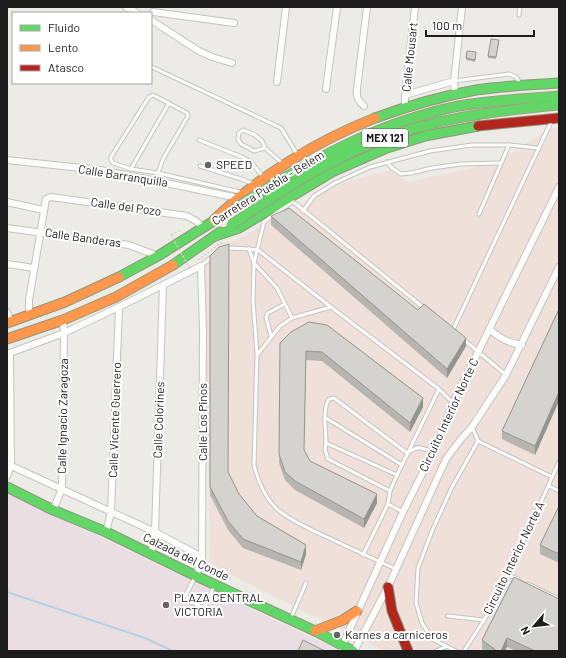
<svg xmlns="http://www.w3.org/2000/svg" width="566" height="658" viewBox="0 0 566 658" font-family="Barlow,sans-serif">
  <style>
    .commercial { fill: #efe1d9 }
    .industrial { fill: #eadee2 }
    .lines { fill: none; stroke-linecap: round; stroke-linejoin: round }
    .stream { stroke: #b6cfe2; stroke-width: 2 }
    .lane-casing { stroke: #c4c4c1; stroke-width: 5 }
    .street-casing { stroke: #c4c4c1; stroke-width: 8 }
    .fast-casing { stroke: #8f967c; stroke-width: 11 }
    .slow-casing { stroke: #8f967c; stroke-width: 11 }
    .jam-casing { stroke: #8f967c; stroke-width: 11 }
    .path { stroke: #d7cbc5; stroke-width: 1.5; stroke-dasharray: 2 2; stroke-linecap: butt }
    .lane { stroke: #fcfcfb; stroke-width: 3 }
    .street { stroke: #fcfcfb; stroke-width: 6 }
    .fast { stroke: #63d668; stroke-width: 9 }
    .slow { stroke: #ff974d; stroke-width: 9 }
    .jam { stroke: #b3261e; stroke-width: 9 }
    .fast-bridge-casing { stroke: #a29f82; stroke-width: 11; stroke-linecap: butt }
    .path-bridge { stroke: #d7cbc5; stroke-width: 1.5; stroke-dasharray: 2 2; stroke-linecap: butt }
    .fast-bridge { stroke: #63d668; stroke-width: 9 }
    .wall { fill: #b6b5b0 }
    .shaded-wall { fill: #949490 }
    .building { fill: #d4d3cd; stroke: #949490 }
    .poi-dot { fill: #656563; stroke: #fff; stroke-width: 1.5 }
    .labels { text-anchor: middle; stroke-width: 4; stroke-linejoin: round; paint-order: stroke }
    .shield { fill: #fff; stroke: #616161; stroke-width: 1 }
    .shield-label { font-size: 11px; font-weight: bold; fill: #1d1d1d }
    .street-label { font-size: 12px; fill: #1d1d1d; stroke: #fff }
    .poi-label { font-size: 12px; fill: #1d1d1d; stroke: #fff; text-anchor: start }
  </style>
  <rect width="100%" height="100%" fill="#ecebe5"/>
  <polygon class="commercial" points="559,128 559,651 384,651 210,564 204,258 336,185 390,170 408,182 496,163 549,129"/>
  <polygon class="industrial" points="7,493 340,651 7,651"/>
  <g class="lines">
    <polyline class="stream" points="7,592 145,638 173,651"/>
    <defs>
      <g id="lane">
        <polyline points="519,15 520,7"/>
        <polyline points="152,67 281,128 297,154"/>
        <polyline points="454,81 509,74 516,77 520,83"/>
        <polyline points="199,140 242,157 251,162 263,177"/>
        <polyline points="265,148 254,151 241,144 238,139 239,133 243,130 255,135 262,141 265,148 283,164"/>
        <polyline points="387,162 392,168 401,174 411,173 432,168 461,164 501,163"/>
        <polyline points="200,166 241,179 254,184"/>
        <polyline points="131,169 169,103"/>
        <polyline points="158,173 163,159 188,116 187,113 153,95 149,97 111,157 111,160 113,163 131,169 158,173 240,192"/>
        <path d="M293 201 264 222 254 263 253 300 257 354 254 465C258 481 264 496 276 508 287 519 304 526 318 533 344 545 369 557 396 569"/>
        <polyline points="292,202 296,204 424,308"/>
        <polyline points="303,211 314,196 335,183 370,167 430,151 472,145 509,145 538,148"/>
        <polyline points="479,214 509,145"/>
        <polyline points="227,249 231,248 249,249 254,263 277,288 292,318"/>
        <polyline points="249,249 258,250 331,307"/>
        <polyline points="201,266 213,256"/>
        <polyline points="453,330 551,122"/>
        <polyline points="271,336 266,317 268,313 285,304"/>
        <polyline points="463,339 506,375"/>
        <polyline points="258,354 280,326 292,318 331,307 439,389 453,403"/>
        <polyline points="326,418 402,465"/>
        <polyline points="472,427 478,441 552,477"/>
        <polyline points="326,443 325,449 328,459 390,491"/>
        <path d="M397 475 326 443C326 430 322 410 329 399L334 398 407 453C419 445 420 447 433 452"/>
        <polyline points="549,486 559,491"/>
        <polyline points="388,504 403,512"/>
        <polyline points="363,555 388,504 390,491 397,475 439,389"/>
        <polyline points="508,575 518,579"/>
        <polyline points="195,577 186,595 189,601 202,607 206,605 214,586"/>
        <polyline points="528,584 559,599"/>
        <polyline points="448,616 484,620"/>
        <polyline points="291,618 306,583"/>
        <polyline points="436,651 445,647"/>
        <polyline points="456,651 432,639 422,623 416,603 418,568 432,531 452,487 478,441"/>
        <polyline points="464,651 484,620 508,575 559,462"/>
      </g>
      <g id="street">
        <polyline points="126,7 137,13"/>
        <polyline points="153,12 234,23"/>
        <polyline points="151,20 199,51 212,57 232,63"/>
        <polyline points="277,82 286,7"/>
        <polyline points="326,89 337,7"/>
        <polyline points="455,94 454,81 462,7"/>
        <polyline points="405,95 454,81"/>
        <path d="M364 106C358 101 356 97 357 89L367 7"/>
        <polyline points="405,107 405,95 415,7"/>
        <polyline points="7,160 100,170 171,184 238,198"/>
        <polyline points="7,202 43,210"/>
        <polyline points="7,228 129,245 158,256"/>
        <polyline points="7,264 34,268"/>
        <polyline points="7,312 11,322"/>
        <polyline points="29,316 29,300 46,199 51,197 187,216 196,221 203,227"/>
        <path d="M489 329C500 338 508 343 522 345"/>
        <polyline points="7,354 64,333 119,307 201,266 203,330 202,557 196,576"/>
        <polyline points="7,464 155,532 202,557"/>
        <polyline points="7,476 11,465 10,353"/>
        <polyline points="53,510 62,489 64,333 63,320"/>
        <polyline points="106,532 111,512 119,307"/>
        <polyline points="151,554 155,532 163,285"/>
        <polyline points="342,651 342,646 403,512 433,452 453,403 559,187"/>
        <polyline points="354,651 388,587 446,459 461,439 472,427 506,375 559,267"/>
      </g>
      <g id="fast">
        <path d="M375 118C408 106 442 96 476 90 503 86 531 85 559 83"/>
        <polyline points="215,236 239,228 332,172 387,148 425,136 478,126"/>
        <polyline points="173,265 220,232"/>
        <polyline points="119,277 158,256 220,217"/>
        <polyline points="7,487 53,510 106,532 196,576 315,631 353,651"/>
      </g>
      <g id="slow">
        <path d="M214 220C257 177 319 140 375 118"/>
        <polyline points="7,323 65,302 119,277"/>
        <polyline points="7,339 63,320 116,297 173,265"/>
        <polyline points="315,631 343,620 357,611"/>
      </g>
      <g id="jam">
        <polyline points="478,126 559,118"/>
        <polyline points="388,587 392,611 408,651"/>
      </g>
    </defs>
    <use href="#lane" class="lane-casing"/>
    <use href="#street" class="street-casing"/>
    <use href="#fast" class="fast-casing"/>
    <use href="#slow" class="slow-casing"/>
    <use href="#jam" class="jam-casing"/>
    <g class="path">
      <polyline points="171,235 180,230 181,232"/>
      <polyline points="198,260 221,243 223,246"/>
    </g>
    <use href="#lane" class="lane"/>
    <use href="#street" class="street"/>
    <use href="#fast" class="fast"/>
    <use href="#slow" class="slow"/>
    <use href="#jam" class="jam"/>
    <defs>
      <g id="fast-bridge">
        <path d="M234 209C304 164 377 122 459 106 492 100 526 99 559 96"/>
        <path d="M231 225C276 194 322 164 372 143 432 118 495 111 559 105"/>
      </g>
    </defs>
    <use href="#fast-bridge" class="fast-bridge-casing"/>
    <polyline class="path-bridge" points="171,235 190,269"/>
    <use href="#fast-bridge" class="fast-bridge"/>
  </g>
  <g class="wall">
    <polygon points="499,42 496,59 488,58 488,56"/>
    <polygon points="476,54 475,62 466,60 466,58"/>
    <polygon points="271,216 418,310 466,346 447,378 271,225"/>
    <polygon points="210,256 228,472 239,494 257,516 306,554 301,570 243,548 228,530 210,495"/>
    <polygon points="559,309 559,401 535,455 502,439 502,431"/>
    <polygon points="327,325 423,407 410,432 322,361 306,360 304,450 310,461 377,503 364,528 295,490 285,480 279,463 280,343"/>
    <polygon points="559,506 559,563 540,554 540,545"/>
    <polygon points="514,577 559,651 516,651 507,647 505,651 485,651 482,649 482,640"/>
  </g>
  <g class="shaded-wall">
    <polygon points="466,338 466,346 447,378 447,369"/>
    <polygon points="559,392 559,401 535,455 535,446"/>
    <polygon points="423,398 423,407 410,432 410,423"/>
    <polygon points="377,494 377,503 364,528 364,519"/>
    <polygon points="306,545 306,554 301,570 301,562"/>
    <polygon points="507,638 507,647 505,651 501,651"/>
  </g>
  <g class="building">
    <polygon points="491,39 499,40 496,57 488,56"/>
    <polygon points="467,51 476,52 475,60 466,58"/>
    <polygon points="289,208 418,310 424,304 466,338 447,369 271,216"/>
    <polygon points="229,244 228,472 239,494 257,516 306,545 301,562 243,539 228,521 210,487 210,256 219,247"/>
    <polygon points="559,309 559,392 535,446 502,431"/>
    <polygon points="309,322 327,325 423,398 410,423 322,352 306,351 304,450 310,461 377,494 364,519 295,481 285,472 279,454 280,343 291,332"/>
    <polygon points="559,506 559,554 540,545"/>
    <polygon points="514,577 559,599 559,651 535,651 507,638 501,651 497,651 482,640"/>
    <polygon points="303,640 325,651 298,651"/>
  </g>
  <g class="poi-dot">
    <circle cx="208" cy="165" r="4"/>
    <circle cx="166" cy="605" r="4"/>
    <circle cx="337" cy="635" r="4"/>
  </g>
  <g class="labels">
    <rect class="shield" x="362" y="129" width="46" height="18" rx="3"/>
    <g class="shield-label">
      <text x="385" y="142">MEX 121</text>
    </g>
    <g class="street-label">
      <text transform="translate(410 57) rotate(-84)" y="4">Calle Mousart</text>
      <text transform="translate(123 176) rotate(9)" y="4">Calle Barranquilla</text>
      <text transform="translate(268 188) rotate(-32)" y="4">Carretera Puebla - Belem</text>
      <text transform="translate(126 207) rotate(8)" y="4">Calle del Pozo</text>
      <text transform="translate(83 238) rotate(8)" y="4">Calle Banderas</text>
      <text transform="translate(449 415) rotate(-65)" y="4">Circuito Interior Norte C</text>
      <text transform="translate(63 416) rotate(-89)" y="4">Calle Ignacio Zaragoza</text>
      <text transform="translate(115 420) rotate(-88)" y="4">Calle Vicente Guerrero</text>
      <text transform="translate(159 420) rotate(-88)" y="4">Calle Colorines</text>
      <text transform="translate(203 422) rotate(-90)" y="4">Calle Los Pinos</text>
      <text transform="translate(186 557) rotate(26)" y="4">Calzada del Conde</text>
      <text transform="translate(514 558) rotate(-64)" y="4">Circuito Interior Norte A</text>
    </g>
    <g class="poi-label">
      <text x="216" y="169">SPEED</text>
      <text x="174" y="602">PLAZA CENTRAL<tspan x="174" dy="14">VICTORIA</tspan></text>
      <text x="345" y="639">Karnes a carniceros</text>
    </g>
  </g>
  <rect width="566" height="658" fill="none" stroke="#1d1d1d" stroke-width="16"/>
  <rect x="12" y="12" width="140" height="72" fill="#ffffff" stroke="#a5a5a5"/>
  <rect x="20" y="25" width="20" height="6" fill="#63d668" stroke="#a5a5a5"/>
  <text x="48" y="32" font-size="12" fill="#1d1d1d">Fluido</text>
  <rect x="20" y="45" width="20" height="6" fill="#ff974d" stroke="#a5a5a5"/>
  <text x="48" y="52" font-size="12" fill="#1d1d1d">Lento</text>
  <rect x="20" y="65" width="20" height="6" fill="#b3261e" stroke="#a5a5a5"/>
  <text x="48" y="72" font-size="12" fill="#1d1d1d">Atasco</text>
  <g transform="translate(534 626) rotate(242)" stroke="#ffffff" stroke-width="3" paint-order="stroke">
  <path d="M0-3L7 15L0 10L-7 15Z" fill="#1d1d1d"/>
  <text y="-6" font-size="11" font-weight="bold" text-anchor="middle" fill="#1d1d1d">N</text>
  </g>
  <path d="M426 30v6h108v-6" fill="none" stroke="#1d1d1d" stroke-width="2"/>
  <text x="432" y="30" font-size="12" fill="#1d1d1d" stroke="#ffffff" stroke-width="3" paint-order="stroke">100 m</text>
</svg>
